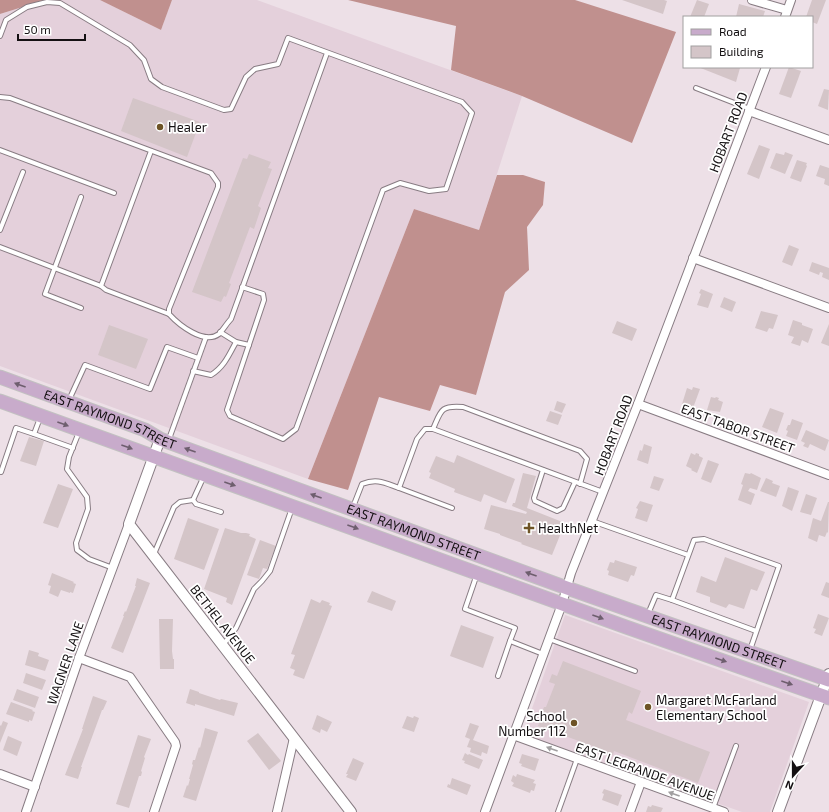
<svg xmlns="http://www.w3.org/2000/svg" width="829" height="812" viewBox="0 0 829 812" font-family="'Exo 2',sans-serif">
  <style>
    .built { fill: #e4d0db }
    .forest { fill: #c0908e }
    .building { fill: #d4c5c8 }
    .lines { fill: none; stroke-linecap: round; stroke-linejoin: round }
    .service-casing { stroke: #887c83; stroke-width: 6 }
    .minor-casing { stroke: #887c83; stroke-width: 10 }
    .tertiary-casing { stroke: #887c83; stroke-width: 12 }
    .primary-casing { stroke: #c2c1c1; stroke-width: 15 }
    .service { stroke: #fff; stroke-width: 4 }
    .minor { stroke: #fff; stroke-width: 8 }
    .tertiary { stroke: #fff; stroke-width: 10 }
    .primary { stroke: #c8abcb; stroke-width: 13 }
    .oneway { fill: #6e5e6e }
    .oneway2 { fill: #a19fa0 }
    .poi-dot { fill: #6e5426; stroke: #fff; stroke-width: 1.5 }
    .labels { text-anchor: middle; stroke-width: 3.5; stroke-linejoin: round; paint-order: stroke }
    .poi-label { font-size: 13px; fill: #141012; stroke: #fff; text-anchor: start }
    .street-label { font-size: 13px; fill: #141012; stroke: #fff }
  </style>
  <rect width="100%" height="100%" fill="#ede0e7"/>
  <g class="built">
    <polygon points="45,0 100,0 161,30 172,0 257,0 522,96 479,230 414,209 308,479 0,366 0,14"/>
    <polygon points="565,615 809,702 770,812 742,812 523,734"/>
  </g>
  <g class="forest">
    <polygon points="0,0 45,0 0,14"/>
    <polygon points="100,0 172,0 161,30"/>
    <polygon points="348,0 575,0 676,32 632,143 522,96 451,70 456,26"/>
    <polygon points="497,175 523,175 545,182 543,205 527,227 529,270 505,292 476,395 440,385 430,411 379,397 348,490 308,479 414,209 479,230"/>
  </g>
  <g class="building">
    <polygon points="622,0 664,0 667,1 663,14"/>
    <polygon points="697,0 709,4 704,17 690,17"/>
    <polygon points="812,0 826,0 817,24 812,22 812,17 806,17"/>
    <polygon points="739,4 765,11 763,17 736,17"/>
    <polygon points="698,67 737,67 740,68 736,82"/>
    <polygon points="789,67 801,71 791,98 779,94"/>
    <polygon points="824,89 829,90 828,110 818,106"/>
    <polygon points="133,98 200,122 187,157 121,131"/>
    <polygon points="759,145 770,149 759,179 747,174"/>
    <polygon points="785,152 793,155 785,174 770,168 776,153 784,155"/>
    <polygon points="249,154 271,162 268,168 272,169 258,206 261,208 254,229 250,227 229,283 231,284 226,297 224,296 221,302 192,292 243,158 247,159"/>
    <polygon points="797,160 807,163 806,165 807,166 801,182 790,178"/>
    <polygon points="820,165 829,168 829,186 824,184 825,179 816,176"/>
    <polygon points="789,245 799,249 792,266 782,262"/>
    <polygon points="812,262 829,268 829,280 822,277 823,273 820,272 819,275 809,271"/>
    <polygon points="701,289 713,294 708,308 697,305 701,294 699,293"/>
    <polygon points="724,297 736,302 732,312 720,307"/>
    <polygon points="761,311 778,315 773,329 769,328 767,332 755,328"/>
    <polygon points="793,320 802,323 802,325 813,329 808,343 802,340 800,346 791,343 794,337 788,335"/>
    <polygon points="617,321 637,329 632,341 612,333"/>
    <polygon points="829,324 829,346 821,343"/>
    <polygon points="109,325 148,339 136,369 98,355"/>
    <polygon points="693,387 700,389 693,408 682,404 687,388 692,390"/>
    <polygon points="711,397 715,398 716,397 719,398 718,400 723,402 720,412 707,410"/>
    <polygon points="557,401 566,404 562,413 554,410"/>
    <polygon points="770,408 784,413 777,433 762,427"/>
    <polygon points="550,411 562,415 558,425 546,421"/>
    <polygon points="792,419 803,423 797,440 786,436 788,431 786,430 788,425 790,425"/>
    <polygon points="806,430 829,440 825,451 810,444 808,448 803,446 805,443 801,441"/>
    <polygon points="29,437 44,441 36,466 20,461"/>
    <polygon points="644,444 652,447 648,464 637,460 640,450 642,451"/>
    <polygon points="691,453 695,455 696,453 699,454 699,456 703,458 697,473 691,470 692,469 686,466"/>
    <polygon points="457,455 515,479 506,503 484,494 481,502 454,492 455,489 429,478 431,473 429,472 436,456 454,463"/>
    <polygon points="708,460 719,464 711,483 701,479"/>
    <polygon points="523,473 536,476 527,508 565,523 552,555 521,544 522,543 500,535 500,534 484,529 491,505 526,514 527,512 512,506 513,503 515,503"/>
    <polygon points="745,473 750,474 751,473 761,478 757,490 750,488 748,491 755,494 751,505 738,500 743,485 741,484"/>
    <polygon points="654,476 664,479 659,491 650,488"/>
    <polygon points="766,478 773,481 772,483 780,486 776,497 760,491"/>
    <polygon points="58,484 73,489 58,528 43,523"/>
    <polygon points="788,487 799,491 792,511 782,506"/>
    <polygon points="806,494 817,498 811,515 800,512"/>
    <polygon points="640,501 653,505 647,522 635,518 638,509 636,508"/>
    <polygon points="828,502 829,502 828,533 827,532 825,537 819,535 817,542 808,538 813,518 821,521"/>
    <polygon points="188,518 219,529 204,570 174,559"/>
    <polygon points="225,528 241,533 246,533 250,534 249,536 256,539 232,605 226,602 227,598 204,589"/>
    <polygon points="260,540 276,546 267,569 263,568 259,579 247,575"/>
    <polygon points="725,557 765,572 757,591 751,589 744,609 729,604 726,608 710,602 710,597 696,592 701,576 716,582"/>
    <polygon points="615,560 637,567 634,576 631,575 628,582 608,575 609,571 607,570 610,562 614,563"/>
    <polygon points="52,573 74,582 73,583 76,584 73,593 70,592 70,593 61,590 58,597 49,593 51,586 48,585"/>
    <polygon points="137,578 150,583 123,653 111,648 124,616 123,616 125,611 126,612 136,586 135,586"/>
    <polygon points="826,582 829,583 829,598 821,595"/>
    <polygon points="372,591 396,601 392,611 367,602"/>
    <polygon points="311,599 320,603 322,600 330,603 329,605 332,606 304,679 293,675 295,670 290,668 295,655 291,654"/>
    <polygon points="818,614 829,618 822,636 814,633 816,629 813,628"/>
    <polygon points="159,619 173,619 172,651 173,659 174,659 174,669 160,669"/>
    <polygon points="461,625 494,637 483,668 450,656"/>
    <polygon points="29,650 39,653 38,656 49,660 45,671 25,665"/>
    <polygon points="563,661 641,691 632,714 629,712 626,720 710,752 698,783 614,751 613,755 610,754 610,755 605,754 606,751 538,726 543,712 542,712 544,707 546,707 555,684 549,682 552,674 557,676"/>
    <polygon points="26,673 46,680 42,690 23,683"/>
    <polygon points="17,689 39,697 35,708 13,700"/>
    <polygon points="190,689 199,692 199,693 220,700 221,699 238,703 234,716 195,704 195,706 186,703"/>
    <polygon points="93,696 107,701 103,710 102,710 81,767 82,767 78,779 65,775 83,729 82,729"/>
    <polygon points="11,702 33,710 32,711 35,712 32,721 29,720 29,722 6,714"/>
    <polygon points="317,715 332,722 327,732 321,729 320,733 312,729"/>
    <polygon points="407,716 413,718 414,716 419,718 414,732 402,728"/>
    <polygon points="3,721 8,723 0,743 0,725 1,726"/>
    <polygon points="470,723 479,726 473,740 489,746 487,754 482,752 481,756 470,752 471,748 467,747 470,739 465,737"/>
    <polygon points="205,728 218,732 196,801 183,797 187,785 188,786 190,779 189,779 193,765 192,764 193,760 195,760 199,747 200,748"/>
    <polygon points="258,733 281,761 269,770 247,741"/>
    <polygon points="138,735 151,739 144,757 145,758 141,771 142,772 141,776 139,776 129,808 116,804"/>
    <polygon points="8,736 22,742 17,756 3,750"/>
    <polygon points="465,753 468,755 469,754 483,760 479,769 464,763 465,761 462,760"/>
    <polygon points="522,754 539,759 535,771 521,766 522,764 519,763"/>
    <polygon points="353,758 364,763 356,781 346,777 348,774 346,774"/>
    <polygon points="517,774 535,780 533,783 536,784 534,791 531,790 530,793 512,786 514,783 511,781 513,775 516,777"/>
    <polygon points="452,778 471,785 467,795 447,787 448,784 450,785"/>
    <polygon points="604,789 622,795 618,806 602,800 604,794 602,793"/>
    <polygon points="652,805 663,808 661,812 646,812 648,806 651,807"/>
  </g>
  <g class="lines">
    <defs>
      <g id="service">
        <polyline points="0,36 6,20 27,7 47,2 60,3 130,45 144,60 151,79 162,87 224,110 231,109 246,77 255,69 278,64 288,38 462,102 472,113 446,189 429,191 400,183 383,190 296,429 283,439 230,416 227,410 264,300 263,294 242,287"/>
        <polyline points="696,88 750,109"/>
        <path d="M0 97 10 98 211 173 218 183V187L169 309V314C179 325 204 345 219 334 223 330 227 323 231 319L327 53"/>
        <polyline points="0,150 114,193"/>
        <polyline points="151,151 101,286 106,290 169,314"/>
        <polyline points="81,197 45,294 81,308"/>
        <polyline points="0,230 23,172"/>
        <polyline points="0,247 101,286"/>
        <polyline points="220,332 236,342 249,345"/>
        <path d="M193 371 211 375C224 367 229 355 236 342"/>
        <polyline points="69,400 85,365 150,389 167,347 198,358"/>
        <path d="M433 429C441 411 440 405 463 407L580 451 587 459 580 484"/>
        <polyline points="79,432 69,457 67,469 87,497 88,509 76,543 77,550 89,559 113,568"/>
        <polyline points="34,434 73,448"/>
        <polyline points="169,439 206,337"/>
        <polyline points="543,470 534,498 535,501 557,511 563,508 575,482"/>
        <polyline points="1,472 16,428 34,434 40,418"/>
        <polyline points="399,488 452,508"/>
        <polyline points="193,500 196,504 221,512"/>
        <path d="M353 507 362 484C377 478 385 483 399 488L417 439 425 429H433L603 492"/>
        <polyline points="592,521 688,555"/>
        <polyline points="154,554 174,507 180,502 193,500 204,476"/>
        <polyline points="477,574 465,609 515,628 510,641 543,654"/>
        <polyline points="648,614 656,595 672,600"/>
        <polyline points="549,639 635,671"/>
        <polyline points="223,645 236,628 254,589 262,581 270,571 292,508"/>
        <polyline points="750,650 779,566 704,539 694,540 672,600 756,631"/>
        <polyline points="498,676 510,641"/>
        <polyline points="713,808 736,746"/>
        <polyline points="558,812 577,759"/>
      </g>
      <g id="minor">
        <polyline points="752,0 787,10"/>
        <polyline points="785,17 791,0"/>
        <polyline points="749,111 829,140"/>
        <polyline points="693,258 829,308"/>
        <polyline points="638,404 829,475"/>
        <polyline points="79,658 130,677 175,742 176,746 154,812"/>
        <polyline points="513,735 724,812"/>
        <polyline points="0,774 35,787"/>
        <polyline points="26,812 79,658 129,524"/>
        <polyline points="277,812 294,738"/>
        <polyline points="485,812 562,604 571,573 638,404 766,67"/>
        <polyline points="630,812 641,782"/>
      </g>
      <g id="tertiary">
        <polyline points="160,439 129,524 351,812"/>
        <polyline points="778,812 829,674"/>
      </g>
      <g id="primary">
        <path id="s1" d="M0 377 145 430 160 439 567 588 829 680"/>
        <polyline points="0,401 626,627 829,698"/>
      </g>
    </defs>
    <use href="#service" class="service-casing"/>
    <use href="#minor" class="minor-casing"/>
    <use href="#tertiary" class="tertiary-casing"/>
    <use href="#primary" class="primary-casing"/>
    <use href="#service" class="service"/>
    <use href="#minor" class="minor"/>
    <use href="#tertiary" class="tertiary"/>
    <use href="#primary" class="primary"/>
  </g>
  <defs><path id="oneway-solid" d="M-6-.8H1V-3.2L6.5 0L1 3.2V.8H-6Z"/></defs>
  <g class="oneway">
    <use href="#oneway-solid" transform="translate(20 385) rotate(-160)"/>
    <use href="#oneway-solid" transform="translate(63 424) rotate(20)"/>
    <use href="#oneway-solid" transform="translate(127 447) rotate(20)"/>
    <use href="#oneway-solid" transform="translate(190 450) rotate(-160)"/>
    <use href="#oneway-solid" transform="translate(230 484) rotate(19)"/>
    <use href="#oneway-solid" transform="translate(316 496) rotate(-160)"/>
    <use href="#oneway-solid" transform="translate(353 527) rotate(20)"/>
    <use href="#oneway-solid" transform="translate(531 574) rotate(-160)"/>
    <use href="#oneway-solid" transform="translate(598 617) rotate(20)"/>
    <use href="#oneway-solid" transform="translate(721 660) rotate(19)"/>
    <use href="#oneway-solid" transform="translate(787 683) rotate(19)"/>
  </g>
  <g class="oneway2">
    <use href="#oneway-solid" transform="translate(552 749) rotate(-160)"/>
    <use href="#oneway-solid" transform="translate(674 794) rotate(-160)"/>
  </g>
  <g class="poi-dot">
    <circle cx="160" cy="127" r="4"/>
    <path d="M527 522h4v4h4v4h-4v4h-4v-4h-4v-4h4z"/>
    <circle cx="648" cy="707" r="4"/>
    <circle cx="574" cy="723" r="4"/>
  </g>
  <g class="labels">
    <g class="poi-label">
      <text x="168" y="132">Healer</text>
      <text x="538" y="533">HealthNet</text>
      <text x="656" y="705">Margaret McFarland<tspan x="656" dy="15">Elementary School</tspan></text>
      <text x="566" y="721" text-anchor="end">School<tspan x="566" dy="15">Number 112</tspan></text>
    </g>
    <g class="street-label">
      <text transform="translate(728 132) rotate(-69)" y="5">HOBART ROAD</text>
      <text dy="5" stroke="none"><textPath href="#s1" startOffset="118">EAST RAYMOND STREET</textPath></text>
      <text transform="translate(738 428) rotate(20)" y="5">EAST TABOR STREET</text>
      <text transform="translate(613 435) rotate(-69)" y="5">HOBART ROAD</text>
      <text dy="5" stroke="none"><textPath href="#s1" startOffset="442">EAST RAYMOND STREET</textPath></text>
      <text transform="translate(223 624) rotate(52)" y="5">BETHEL AVENUE</text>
      <text dy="5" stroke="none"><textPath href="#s1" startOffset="766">EAST RAYMOND STREET</textPath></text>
      <text transform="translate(65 663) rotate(-71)" y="5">WAGNER LANE</text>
      <text transform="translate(645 771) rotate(20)" y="5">EAST LEGRANDE AVENUE</text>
    </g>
  </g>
  <rect x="683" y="16" width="130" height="52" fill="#ffffff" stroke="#a19fa0"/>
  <rect x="691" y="29" width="20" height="6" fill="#c8abcb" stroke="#a19fa0"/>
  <text x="719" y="36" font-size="12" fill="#141012">Road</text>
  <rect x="691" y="46" width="20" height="12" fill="#d4c5c8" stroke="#a19fa0"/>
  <text x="719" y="56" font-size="12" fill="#141012">Building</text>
  <g transform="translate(793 776) rotate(201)" stroke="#ffffff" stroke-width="3" paint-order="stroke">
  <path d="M0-3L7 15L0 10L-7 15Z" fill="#141012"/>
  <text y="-6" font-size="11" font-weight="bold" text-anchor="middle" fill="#141012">N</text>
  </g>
  <path d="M18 34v6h67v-6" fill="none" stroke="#141012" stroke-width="2"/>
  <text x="24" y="34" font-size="12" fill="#141012" stroke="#ffffff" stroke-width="3" paint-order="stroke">50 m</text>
</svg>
